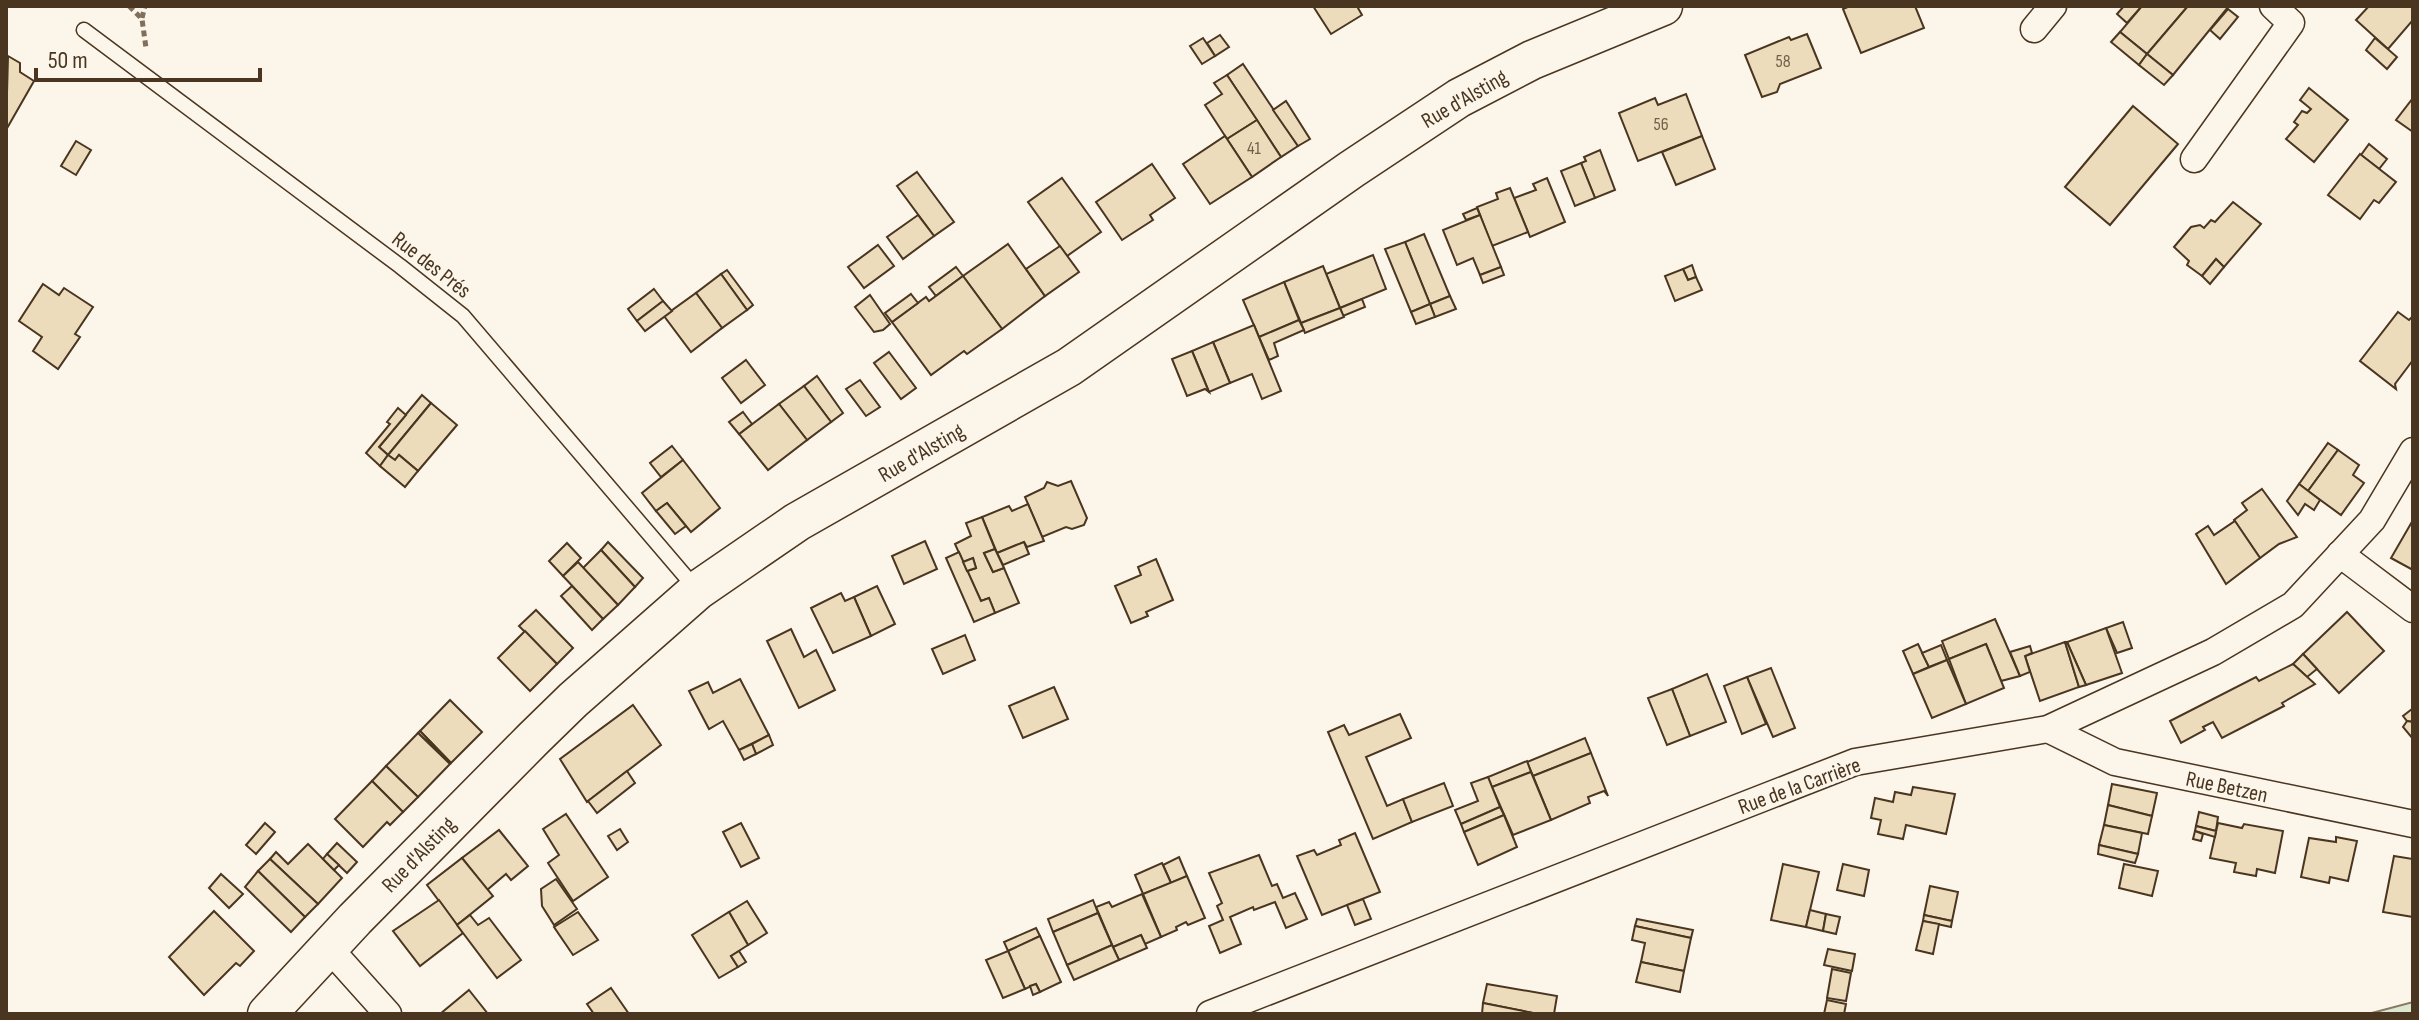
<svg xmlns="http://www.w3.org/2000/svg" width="2419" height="1020" viewBox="0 0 2419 1020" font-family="'Sofia Sans Condensed',sans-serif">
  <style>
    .green { fill: #dce7d0; stroke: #887966; stroke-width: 2 }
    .building { fill: #ecdcbc; stroke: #4a3520; stroke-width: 2 }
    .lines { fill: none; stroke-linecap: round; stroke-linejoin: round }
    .lane-casing { stroke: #4a3520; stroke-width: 17 }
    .street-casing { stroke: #4a3520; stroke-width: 29 }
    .secondary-casing { stroke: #4a3520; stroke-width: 41 }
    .path { stroke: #7f6f5c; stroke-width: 5; stroke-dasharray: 6 4; stroke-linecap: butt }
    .lane { stroke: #fbf6e9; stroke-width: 14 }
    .street { stroke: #fbf6e9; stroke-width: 26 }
    .secondary { stroke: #fbf6e9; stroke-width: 38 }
    .labels { text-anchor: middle; stroke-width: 6; stroke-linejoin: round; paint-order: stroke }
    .number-label { font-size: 18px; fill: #725f47 }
    .street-label { font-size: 22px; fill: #4a3520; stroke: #fbf6e9 }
  </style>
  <rect width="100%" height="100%" fill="#fbf6e9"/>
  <polygon class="green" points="2413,1002 2413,1014 2368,1014"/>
  <g class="building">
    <polygon points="1313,6 1361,6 1358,8 1362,15 1331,34"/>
    <polygon points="1850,6 1915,6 1924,28 1861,53 1843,9"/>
    <polygon points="2124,6 2142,6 2127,23 2117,14"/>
    <polygon points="2142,6 2188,6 2147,54 2120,32"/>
    <polygon points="2188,6 2229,6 2173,75 2147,54"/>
    <polygon points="2369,6 2413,6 2413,20 2388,49 2356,20"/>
    <polygon points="2228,9 2238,17 2220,39 2210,30"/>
    <polygon points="2120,32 2147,54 2139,65 2111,42"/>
    <polygon points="1807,34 1821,68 1780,84 1777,92 1762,97 1745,55 1789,37 1791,40"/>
    <polygon points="1220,35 1229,47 1215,56 1207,43"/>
    <polygon points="1203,38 1215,56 1202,64 1190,46"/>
    <polygon points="2375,38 2397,57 2387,69 2366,50"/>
    <polygon points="2147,54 2173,75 2164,85 2139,65"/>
    <polygon points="8,56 20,63 20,72 34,81 6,130"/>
    <polygon points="1243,64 1298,146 1281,157 1227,75"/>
    <polygon points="1227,75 1257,120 1227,139 1205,105 1222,94 1214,83"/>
    <polygon points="2309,88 2348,120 2314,162 2286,139 2298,125 2294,122 2302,111 2307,113 2311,109 2300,100"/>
    <polygon points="1686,94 1702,136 1638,161 1619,113 1655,98 1658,105"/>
    <polygon points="2413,98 2413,136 2413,132 2396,120"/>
    <polygon points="1286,101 1310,139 1298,146 1273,110"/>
    <polygon points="2133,106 2178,144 2110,225 2065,187"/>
    <polygon points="1257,120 1281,157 1252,177 1227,139"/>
    <polygon points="1225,136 1252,177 1210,204 1183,164"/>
    <polygon points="1702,136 1715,169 1676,185 1662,152"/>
    <polygon points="76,141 91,150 76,175 61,166"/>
    <polygon points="2369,144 2387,159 2379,169 2361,155"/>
    <polygon points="1600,150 1615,190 1595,198 1581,163 1586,161 1584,157"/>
    <polygon points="2360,154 2396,182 2379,203 2374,200 2360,219 2328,195"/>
    <polygon points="1581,163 1595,198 1575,206 1561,171"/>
    <polygon points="1152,164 1175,198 1150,215 1153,220 1122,240 1096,202"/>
    <polygon points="917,172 954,222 934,236 897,186"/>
    <polygon points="1062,178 1101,232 1067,256 1028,202"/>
    <polygon points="1547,178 1565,222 1530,237 1514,198 1536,190 1533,184"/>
    <polygon points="1510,188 1528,232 1492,246 1477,207 1498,199 1496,193"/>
    <polygon points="2233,202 2261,224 2224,267 2216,259 2202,276 2187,265 2189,261 2174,247 2191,227 2200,225 2204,228 2211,220 2215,222"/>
    <polygon points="1477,208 1480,215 1466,220 1463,214"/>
    <polygon points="918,215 934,236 903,259 887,237"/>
    <polygon points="1480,215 1501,267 1480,275 1473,258 1457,265 1443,230"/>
    <polygon points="1424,234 1450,296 1430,304 1405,242"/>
    <polygon points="1405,242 1430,304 1411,312 1385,249"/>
    <polygon points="1008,244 1045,296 1002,329 963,276"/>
    <polygon points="878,245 894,266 864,288 848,267"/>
    <polygon points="1060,246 1079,272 1045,296 1026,269"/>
    <polygon points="1373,255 1386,289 1340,308 1326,274"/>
    <polygon points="2216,259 2224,267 2210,284 2202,276"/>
    <polygon points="1692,265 1696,277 1688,280 1683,269"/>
    <polygon points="1323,266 1340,308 1301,323 1284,282"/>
    <polygon points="956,267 963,276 936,296 929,287"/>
    <polygon points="1501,267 1504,275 1483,283 1480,275"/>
    <polygon points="1683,269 1688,280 1696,277 1702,290 1675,301 1665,276"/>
    <polygon points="727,270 753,305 747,310 721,274"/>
    <polygon points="721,274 747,310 722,328 696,293"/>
    <polygon points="963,276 1002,329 967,354 964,351 931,375 892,322 926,297 929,301"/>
    <polygon points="1284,282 1299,320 1259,337 1243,300"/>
    <polygon points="43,284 59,295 64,288 93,307 75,334 80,337 58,369 33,351 42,337 19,321"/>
    <polygon points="654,289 663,301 637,321 628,309"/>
    <polygon points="696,293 722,328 691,352 664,316"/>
    <polygon points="911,294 918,303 892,322 885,313"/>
    <polygon points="870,295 890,324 883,330 874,332 855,307"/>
    <polygon points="1450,296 1456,309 1435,317 1430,304"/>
    <polygon points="1362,299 1365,307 1343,316 1340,308"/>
    <polygon points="663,301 672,311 645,331 637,321"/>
    <polygon points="1430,304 1435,317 1416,324 1411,312"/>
    <polygon points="1340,308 1344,317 1305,333 1301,323"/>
    <polygon points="2398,312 2409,320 2413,316 2413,360 2395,384 2396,389 2360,361"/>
    <polygon points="1299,320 1304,330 1274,343 1278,356 1269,360 1259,337"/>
    <polygon points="1254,325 1281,391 1262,399 1252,374 1230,383 1213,342"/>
    <polygon points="1213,342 1230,383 1209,392 1192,351"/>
    <polygon points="1192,351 1209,392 1205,389 1187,396 1172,359"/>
    <polygon points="889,352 916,388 901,399 874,363"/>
    <polygon points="746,360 765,385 741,403 722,378"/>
    <polygon points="817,376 843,413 831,422 804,386"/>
    <polygon points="860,380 880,407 866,416 846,389"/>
    <polygon points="804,386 831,422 807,440 779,404"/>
    <polygon points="422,395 431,403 388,455 379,447"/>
    <polygon points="431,403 457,425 418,471 399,455 395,460 388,455"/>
    <polygon points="779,404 807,440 768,470 739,434"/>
    <polygon points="398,408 406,415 379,447 388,455 380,466 366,453 390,424 387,422"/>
    <polygon points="743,412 752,424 739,434 729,422"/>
    <polygon points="2328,443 2338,450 2308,491 2299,484"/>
    <polygon points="672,446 683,460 661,477 650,463"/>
    <polygon points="2338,450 2359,465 2353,475 2364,483 2341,515 2308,491"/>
    <polygon points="388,455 395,460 399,455 418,471 405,487 380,466"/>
    <polygon points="683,460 720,508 691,532 667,503 656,511 642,493"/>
    <polygon points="1071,481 1087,518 1084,525 1072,529 1066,527 1042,537 1025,497 1044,488 1047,482 1058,486"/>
    <polygon points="2299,484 2320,500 2314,510 2305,504 2298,515 2287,501"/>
    <polygon points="2262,489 2297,537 2279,544 2260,558 2234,520 2247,510 2242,503"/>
    <polygon points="667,503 686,526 675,534 656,511"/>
    <polygon points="1028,504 1044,541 1027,547 1024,542 997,553 982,517 1009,506 1012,511"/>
    <polygon points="982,517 995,549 984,553 993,572 1004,568 1019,603 995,613 989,598 981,601 967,571 976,568 973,558 963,562 955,544 971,536 966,523"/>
    <polygon points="2413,520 2413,570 2391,558"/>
    <polygon points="2235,521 2260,558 2226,584 2196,534 2208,526 2214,535"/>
    <polygon points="925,541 937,569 904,584 892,556"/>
    <polygon points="608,542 643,578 635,587 601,550"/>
    <polygon points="1024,542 1029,554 1003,565 997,553"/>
    <polygon points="567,543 581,558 563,576 549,561"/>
    <polygon points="995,549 1004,568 993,572 984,553"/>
    <polygon points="601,550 635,587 618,605 583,568"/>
    <polygon points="959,552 981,601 989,598 995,613 974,622 946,558"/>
    <polygon points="973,558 976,568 967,571 963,562"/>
    <polygon points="1156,559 1173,600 1146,612 1148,616 1131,623 1115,586 1141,575 1138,567"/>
    <polygon points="578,562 618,605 603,619 563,576"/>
    <polygon points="572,586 603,619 592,630 561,596"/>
    <polygon points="877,586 895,624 871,636 854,597"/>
    <polygon points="841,593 845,601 854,597 871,636 833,653 811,608"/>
    <polygon points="536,610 573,648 557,664 519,626"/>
    <polygon points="2347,612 2384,651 2339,693 2303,654"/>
    <polygon points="1995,619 2020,676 2001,681 1986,644 1949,659 1942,641"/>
    <polygon points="2123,622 2132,648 2117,653 2106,628"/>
    <polygon points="2106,628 2122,673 2086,685 2067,642"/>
    <polygon points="791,629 804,657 816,650 835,690 799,708 767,641"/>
    <polygon points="525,631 557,664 530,691 498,658"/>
    <polygon points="965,635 975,660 943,674 932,649"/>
    <polygon points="2065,642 2079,687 2040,701 2025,656"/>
    <polygon points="2065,642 2067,642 2086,685 2079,687"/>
    <polygon points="1918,644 1929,667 1913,674 1903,651"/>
    <polygon points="1986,644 2004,688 1966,704 1949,659"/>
    <polygon points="1941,645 1947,660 1929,667 1922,653"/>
    <polygon points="2030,646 2032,653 2025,656 2030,672 2020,676 2010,652"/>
    <polygon points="2303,654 2317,669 2307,677 2293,664"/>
    <polygon points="1947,660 1966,704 1932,718 1913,674"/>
    <polygon points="2293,664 2315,684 2282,703 2284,706 2222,738 2213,722 2203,727 2205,730 2181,743 2170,721 2256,677 2259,681"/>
    <polygon points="1771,668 1795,728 1773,737 1747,677"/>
    <polygon points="1707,674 1726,722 1690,736 1672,689"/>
    <polygon points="1747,677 1766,724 1742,734 1724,686"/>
    <polygon points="740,679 769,735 739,750 723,721 709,729 689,691 708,682 713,693"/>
    <polygon points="1054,687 1068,719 1023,738 1009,706"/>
    <polygon points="1672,689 1690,736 1667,745 1648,698"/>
    <polygon points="450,700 482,732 451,763 420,731"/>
    <polygon points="2413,703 2413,722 2407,721 2403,716 2412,709"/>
    <polygon points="633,705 661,745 587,802 560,759"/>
    <polygon points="1400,714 1411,738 1366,757 1387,806 1403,799 1412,822 1373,839 1328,732 1344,725 1349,735"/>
    <polygon points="2407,721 2413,722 2413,739 2403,727"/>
    <polygon points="420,731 451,763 418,733"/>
    <polygon points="418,733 450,764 418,797 386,766"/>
    <polygon points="769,735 773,745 756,754 752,744"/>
    <polygon points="1585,738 1591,753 1533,776 1527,762"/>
    <polygon points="752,744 756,754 744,760 739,750"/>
    <polygon points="1591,753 1608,796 1604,791 1588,797 1590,803 1551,820 1533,776"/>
    <polygon points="1527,761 1531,772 1492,787 1488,777"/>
    <polygon points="386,766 418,797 403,812 372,781"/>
    <polygon points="627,771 635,783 597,813 588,801"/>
    <polygon points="1531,772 1551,820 1513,835 1492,787"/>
    <polygon points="1488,777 1500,807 1461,824 1455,810 1478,801 1471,783"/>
    <polygon points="372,781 403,812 390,825 387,822 363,847 335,819"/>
    <polygon points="1444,783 1453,806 1412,822 1403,799"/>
    <polygon points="2112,784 2157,793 2152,816 2108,805"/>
    <polygon points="1913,787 1955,794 1946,834 1906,825 1903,839 1878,834 1881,820 1871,818 1875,798 1893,802 1895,792 1911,795"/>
    <polygon points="2108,805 2152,816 2148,834 2104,825"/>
    <polygon points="1500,807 1504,815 1464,832 1461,824"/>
    <polygon points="2199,812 2218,817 2216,831 2196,826"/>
    <polygon points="566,814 608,877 573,901 548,863 559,855 543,829"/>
    <polygon points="1504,815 1517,847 1478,865 1464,832"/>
    <polygon points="265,823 275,832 256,854 246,845"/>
    <polygon points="741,823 759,858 741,867 723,832"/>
    <polygon points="2218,823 2242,828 2244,824 2283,831 2275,873 2257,869 2256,876 2234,872 2236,863 2210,858"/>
    <polygon points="2104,825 2142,833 2138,854 2099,845"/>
    <polygon points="2196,826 2216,831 2215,837 2195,831"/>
    <polygon points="620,829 628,842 617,850 608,836"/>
    <polygon points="499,830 528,866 511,880 506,874 487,890 462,858"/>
    <polygon points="2195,831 2203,834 2201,841 2193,839"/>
    <polygon points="1355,833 1380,892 1322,915 1297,856 1314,850 1317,855 1341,845 1339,840"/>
    <polygon points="2336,837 2357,841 2348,881 2330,877 2329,883 2301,877 2309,838 2336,842"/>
    <polygon points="337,843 357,862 347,873 327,854"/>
    <polygon points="308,844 342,878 318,904 270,859 276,852 288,864"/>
    <polygon points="2099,845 2138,854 2135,863 2098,854"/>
    <polygon points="327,854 339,865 334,870 323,859"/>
    <polygon points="1259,855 1272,886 1277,884 1283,898 1295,893 1307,919 1286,928 1275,902 1254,910 1253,907 1230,917 1241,944 1220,953 1209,926 1223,920 1217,906 1222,903 1209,873"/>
    <polygon points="2394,856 2413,859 2413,917 2383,912"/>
    <polygon points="1179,857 1187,876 1171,883 1163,865"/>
    <polygon points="462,858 493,896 457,925 427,885"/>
    <polygon points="270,859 318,904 305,917 258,871"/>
    <polygon points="1162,863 1171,883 1143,894 1135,875"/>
    <polygon points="1783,864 1819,872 1806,927 1771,920"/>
    <polygon points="1843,864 1869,870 1864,896 1837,890"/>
    <polygon points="2124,864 2158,871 2152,896 2119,888"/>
    <polygon points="258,871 305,917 291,932 245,887"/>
    <polygon points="221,874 243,894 229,908 209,888"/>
    <polygon points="1187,876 1205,918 1188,925 1186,922 1176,927 1177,930 1161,937 1143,894"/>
    <polygon points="556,879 577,909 554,925 542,906 541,889"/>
    <polygon points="1930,886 1958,892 1952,921 1924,915"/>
    <polygon points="1142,894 1161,937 1145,944 1141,935 1113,947 1096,907 1109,902 1112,907"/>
    <polygon points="1363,899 1371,919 1355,925 1347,905"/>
    <polygon points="439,900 463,933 420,966 393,931"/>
    <polygon points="1093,900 1098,913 1053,932 1048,919"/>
    <polygon points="747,901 767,933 748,945 729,912"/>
    <polygon points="1810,910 1826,914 1823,931 1806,927"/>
    <polygon points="214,911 254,951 240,966 236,963 204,995 169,957"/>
    <polygon points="578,912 598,940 573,955 554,927"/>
    <polygon points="729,912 748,945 731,956 738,967 719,978 692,935"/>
    <polygon points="1098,913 1112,945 1067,965 1053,932"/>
    <polygon points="1826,914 1840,917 1836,934 1823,931"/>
    <polygon points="470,915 478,925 489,918 521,960 497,978 457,925"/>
    <polygon points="1924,915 1952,921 1951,927 1923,921"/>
    <polygon points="1637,919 1693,930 1691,938 1635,926"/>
    <polygon points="1923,921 1939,924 1933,954 1916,950"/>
    <polygon points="1635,926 1691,938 1684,971 1641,962 1645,943 1632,940"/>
    <polygon points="1036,928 1040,936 1008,951 1004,942"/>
    <polygon points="1141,935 1147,948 1119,960 1113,947"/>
    <polygon points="1040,936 1061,982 1040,992 1036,984 1025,989 1008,951"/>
    <polygon points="1112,945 1119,960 1074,980 1067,965"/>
    <polygon points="1828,949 1855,954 1852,971 1824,965"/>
    <polygon points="739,951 746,962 738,967 731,956"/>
    <polygon points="1008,951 1025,989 1003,998 986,960"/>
    <polygon points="1641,962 1684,971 1680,992 1636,982"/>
    <polygon points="1832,969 1851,973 1846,1001 1827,998"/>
    <polygon points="1036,984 1040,992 1033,995 1030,986"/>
    <polygon points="1487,984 1557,996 1554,1014 1538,1014 1483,1003"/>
    <polygon points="611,988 629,1014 594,1014 587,1004"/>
    <polygon points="469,990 488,1014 440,1014"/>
    <polygon points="1827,1000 1846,1004 1844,1014 1824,1014"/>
    <polygon points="1483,1003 1538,1014 1482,1014"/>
  </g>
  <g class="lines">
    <defs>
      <polyline id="lane" points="84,30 400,266 463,316 697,590"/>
      <g id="street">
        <polyline points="2034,29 2053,6"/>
        <polyline points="2194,159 2291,23 2273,6"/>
        <polyline points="2340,554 2413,609"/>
        <polyline points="2048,729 2115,762 2413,824"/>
        <polyline points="328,947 388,1014"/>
        <polyline points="1210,1014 1855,762 2048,729 2213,652 2293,605 2372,520 2413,451"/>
      </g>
      <polyline id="secondary" points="267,1014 355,919 533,739 573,700 698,590 797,522 1069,367 1352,169 1459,98 1532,60 1663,6"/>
    </defs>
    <use href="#lane" class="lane-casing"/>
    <use href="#street" class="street-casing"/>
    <use href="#secondary" class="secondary-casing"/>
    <g class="path">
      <polyline points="129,6 142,19 146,48"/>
      <polyline points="142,18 145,6"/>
    </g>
    <use href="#lane" class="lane"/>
    <use href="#street" class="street"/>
    <use href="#secondary" class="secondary"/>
  </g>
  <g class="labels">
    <g class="number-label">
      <text x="1783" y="67">58</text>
      <text x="1661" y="130">56</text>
      <text x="1254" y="154">41</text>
    </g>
    <g class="street-label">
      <text transform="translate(1464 98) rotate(-30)" y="8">Rue d'Alsting</text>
      <text transform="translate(432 264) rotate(38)" y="8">Rue des Prés</text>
      <text transform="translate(921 452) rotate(-30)" y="8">Rue d'Alsting</text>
      <text transform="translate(1799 785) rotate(-20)" y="8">Rue de la Carrière</text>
      <text transform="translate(2227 786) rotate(12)" y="8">Rue Betzen</text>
      <text transform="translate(418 854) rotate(-46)" y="8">Rue d'Alsting</text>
    </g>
  </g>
  <rect width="2419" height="1020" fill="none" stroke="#4a3520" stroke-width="16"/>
  <path d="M36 68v12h224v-12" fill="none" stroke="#4a3520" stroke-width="4"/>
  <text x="48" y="68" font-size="24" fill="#4a3520" stroke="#fbf6e9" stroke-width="6" paint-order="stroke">50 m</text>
</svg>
